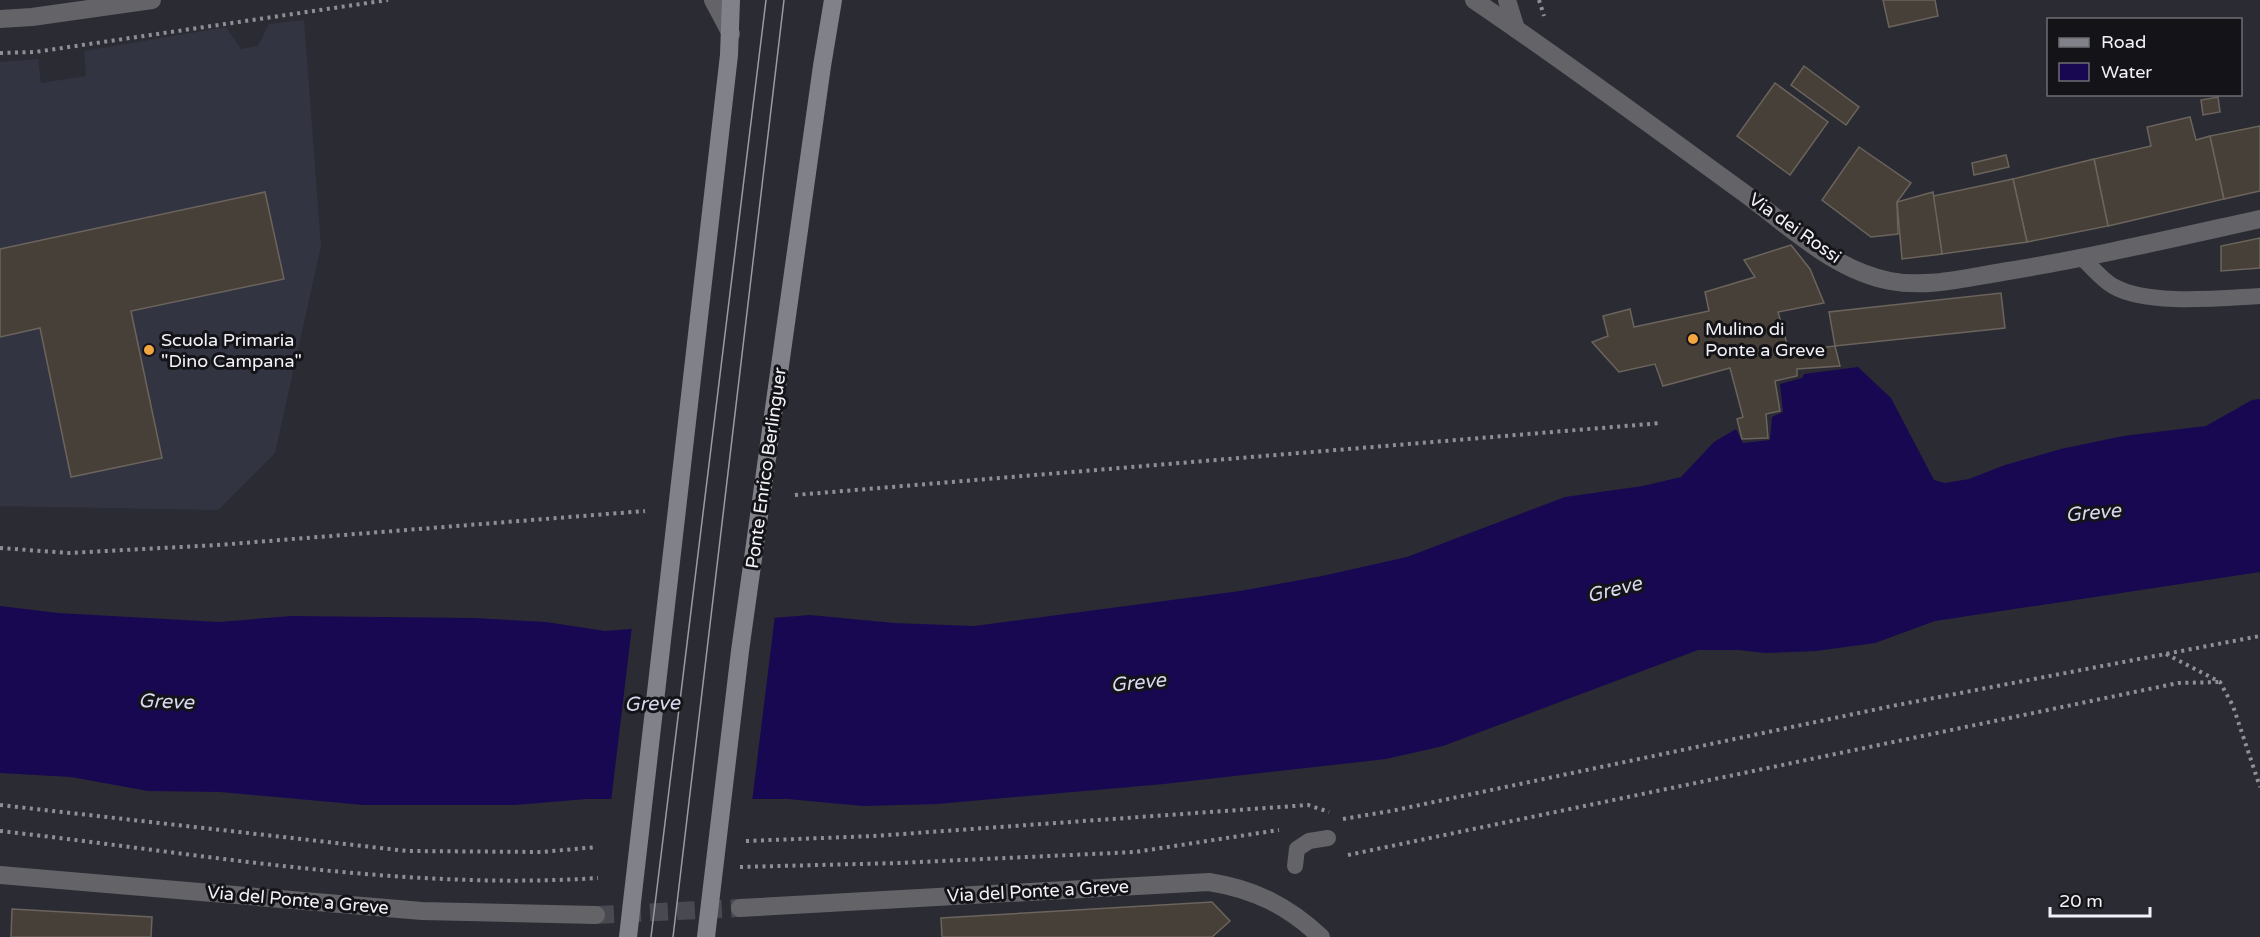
<svg xmlns="http://www.w3.org/2000/svg" width="2260" height="937" viewBox="0 0 2260 937" font-family="'Varela Round',sans-serif">
  <style>
    .built { fill: #323442 }
    .water { fill: #180852 }
    .pier { fill: #2b2b34 }
    .building { fill: #474039; stroke: #6b645c; stroke-width: 1.5 }
    .lines { fill: none; stroke-linecap: round; stroke-linejoin: round }
    .street-tunnel { stroke: #494951; stroke-width: 18; stroke-dasharray: 18 9; stroke-linecap: butt }
    .path { stroke: #8f8f96; stroke-width: 4; stroke-dasharray: 3 4.5; stroke-linecap: butt }
    .lane { stroke: #636368; stroke-width: 16 }
    .street { stroke: #636368; stroke-width: 18 }
    .secondary { stroke: #818289; stroke-width: 18 }
    .tram { stroke: #9b9ba2; stroke-width: 1.5 }
    .poi-dot { fill: #f2a541; stroke: #141418; stroke-width: 2 }
    .labels { text-anchor: middle; stroke-width: 6; stroke-linejoin: round; paint-order: stroke }
    .street-label { font-size: 18px; fill: #f2f3f8; stroke: #141418 }
    .poi-label { font-size: 18px; fill: #f2f3f8; stroke: #141418; text-anchor: start }
    .water-label { font-size: 20px; font-style: italic; fill: #d7d9ef; stroke: #141418 }
  </style>
  <rect width="100%" height="100%" fill="#2b2b34"/>
  <polygon class="built" points="304,20 321,246 275,453 218,510 0,506 0,62 38,59 41,83 86,76 84,51 226,27 241,49 258,46 269,24"/>
  <polygon class="water" points="1858,367 1891,398 1934,480 1945,483 1969,479 2005,465 2061,449 2123,436 2206,426 2252,400 2260,399 2260,572 1935,621 1875,643 1816,651 1765,653 1739,650 1698,650 1443,746 1386,759 1164,784 937,804 863,806 788,799 587,799 515,805 364,805 220,792 148,791 71,777 0,773 0,606 58,613 219,622 291,616 474,618 546,622 605,631 810,615 894,623 974,626 1240,591 1322,576 1407,557 1565,497 1643,486 1681,477 1714,442 1736,429 1743,443 1770,440 1772,417 1783,412 1780,384 1802,378 1804,374"/>
  <polygon class="pier" points="775,615 752,802 611,802 632,626"/>
  <g class="building">
    <polygon points="1883,0 1935,0 1938,16 1889,27"/>
    <polygon points="1804,66 1859,107 1846,125 1791,85"/>
    <polygon points="1775,83 1828,122 1790,175 1737,136"/>
    <polygon points="2218,97 2220,112 2203,115 2201,100"/>
    <polygon points="2190,117 2196,140 2210,136 2224,199 2108,226 2094,159 2151,146 2147,127"/>
    <polygon points="2260,126 2260,191 2224,199 2210,136"/>
    <polygon points="1859,147 1911,183 1897,202 1898,234 1871,237 1822,200"/>
    <polygon points="2006,155 2009,167 1974,175 1972,163"/>
    <polygon points="2094,159 2108,226 2027,242 2013,179"/>
    <polygon points="2013,179 2027,242 1942,254 1933,196"/>
    <polygon points="265,192 284,279 131,311 162,458 71,477 40,328 0,337 0,249"/>
    <polygon points="1933,192 1942,254 1902,259 1897,202"/>
    <polygon points="2260,238 2260,268 2221,271 2221,246"/>
    <polygon points="1791,245 1810,269 1824,303 1778,312 1789,351 1835,346 1840,366 1797,369 1797,376 1775,381 1780,411 1766,414 1768,438 1742,439 1737,419 1743,417 1730,368 1663,386 1655,364 1619,372 1592,342 1608,336 1603,316 1630,309 1634,327 1709,311 1705,292 1755,277 1744,260"/>
    <polygon points="2001,293 2005,328 1835,346 1829,312"/>
    <polygon points="1212,902 1230,921 1212,937 942,937 941,918"/>
    <polygon points="12,909 152,917 151,937 11,937"/>
  </g>
  <g class="lines">
    <polyline class="street-tunnel" points="596,915 740,908"/>
    <g class="path">
      <polyline points="1539,0 1544,16"/>
      <polyline points="0,53 35,52 388,0"/>
      <polyline points="795,495 1661,423"/>
      <polyline points="0,548 69,553 218,545 645,511"/>
      <polyline points="2166,654 2220,682 2233,706 2260,787"/>
      <polyline points="0,805 407,851 542,852 597,847"/>
      <polyline points="1343,819 1391,811 1892,706 2260,636"/>
      <path d="M0 831C198 853 398 891 598 878"/>
      <polyline points="746,841 874,836 1308,805 1329,812"/>
      <polyline points="1348,855 2178,683 2220,682"/>
      <polyline points="740,867 898,863 1135,852 1279,830"/>
    </g>
    <g class="lane">
      <path d="M2082 258C2092 267 2102 280 2113 286 2147 306 2221 298 2260 296"/>
      <polyline points="1295,866 1297,849 1309,841 1328,838"/>
    </g>
    <g class="street">
      <polyline points="713,0 731,34"/>
      <path d="M1474 0C1564 61 1652 126 1740 190 1786 223 1832 270 1890 281 1927 288 1965 278 2002 272 2089 258 2174 238 2260 219"/>
      <polyline points="1507,0 1516,29"/>
      <polyline points="0,19 32,17 152,0"/>
      <polyline points="0,875 422,911 596,915"/>
      <path d="M740 908 1209 882C1254 889 1288 906 1321 937"/>
    </g>
    <g class="secondary">
      <polyline points="628,937 729,55 731,0"/>
      <polyline points="706,937 740,651 822,66 833,0"/>
    </g>
    <g class="tram">
      <polyline points="651,937 766,0"/>
      <polyline points="673,937 784,0"/>
    </g>
  </g>
  <g class="poi-dot">
    <circle cx="1693" cy="339" r="6"/>
    <circle cx="149" cy="350" r="6"/>
  </g>
  <g class="labels">
    <g class="street-label">
      <text transform="translate(1795 228) rotate(35)" y="6">Via dei Rossi</text>
      <text transform="translate(766 468) rotate(-82)" y="6">Ponte Enrico Berlinguer</text>
      <text transform="translate(1038 891) rotate(-3)" y="6">Via del Ponte a Greve</text>
      <text transform="translate(298 900) rotate(5)" y="6">Via del Ponte a Greve</text>
    </g>
    <g class="poi-label">
      <text x="1705" y="335">Mulino di<tspan x="1705" dy="21">Ponte a Greve</tspan></text>
      <text x="161" y="346">Scuola Primaria<tspan x="161" dy="21">"Dino Campana"</tspan></text>
    </g>
    <g class="water-label">
      <text transform="translate(2093 512) rotate(-5)" y="7">Greve</text>
      <text transform="translate(1614 589) rotate(-14)" y="7">Greve</text>
      <text transform="translate(1138 682) rotate(-6)" y="7">Greve</text>
      <text transform="translate(166 701) rotate(2)" y="7">Greve</text>
      <text transform="translate(652 703) rotate(-2)" y="7">Greve</text>
    </g>
  </g>
  <rect x="2047" y="18" width="195" height="78" fill="#141418" stroke="#6d6d72" stroke-width="1.5"/>
  <rect x="2059" y="38" width="30" height="9" fill="#818289" stroke="#6d6d72" stroke-width="1.5"/>
  <text x="2101" y="48" font-size="18" fill="#f2f3f8">Road</text>
  <rect x="2059" y="63" width="30" height="18" fill="#180852" stroke="#6d6d72" stroke-width="1.5"/>
  <text x="2101" y="78" font-size="18" fill="#f2f3f8">Water</text>
  <path d="M2050 907v9h100v-9" fill="none" stroke="#f2f3f8" stroke-width="3"/>
  <text x="2059" y="907" font-size="18" fill="#f2f3f8" stroke="#141418" stroke-width="4.5" paint-order="stroke">20 m</text>
</svg>
